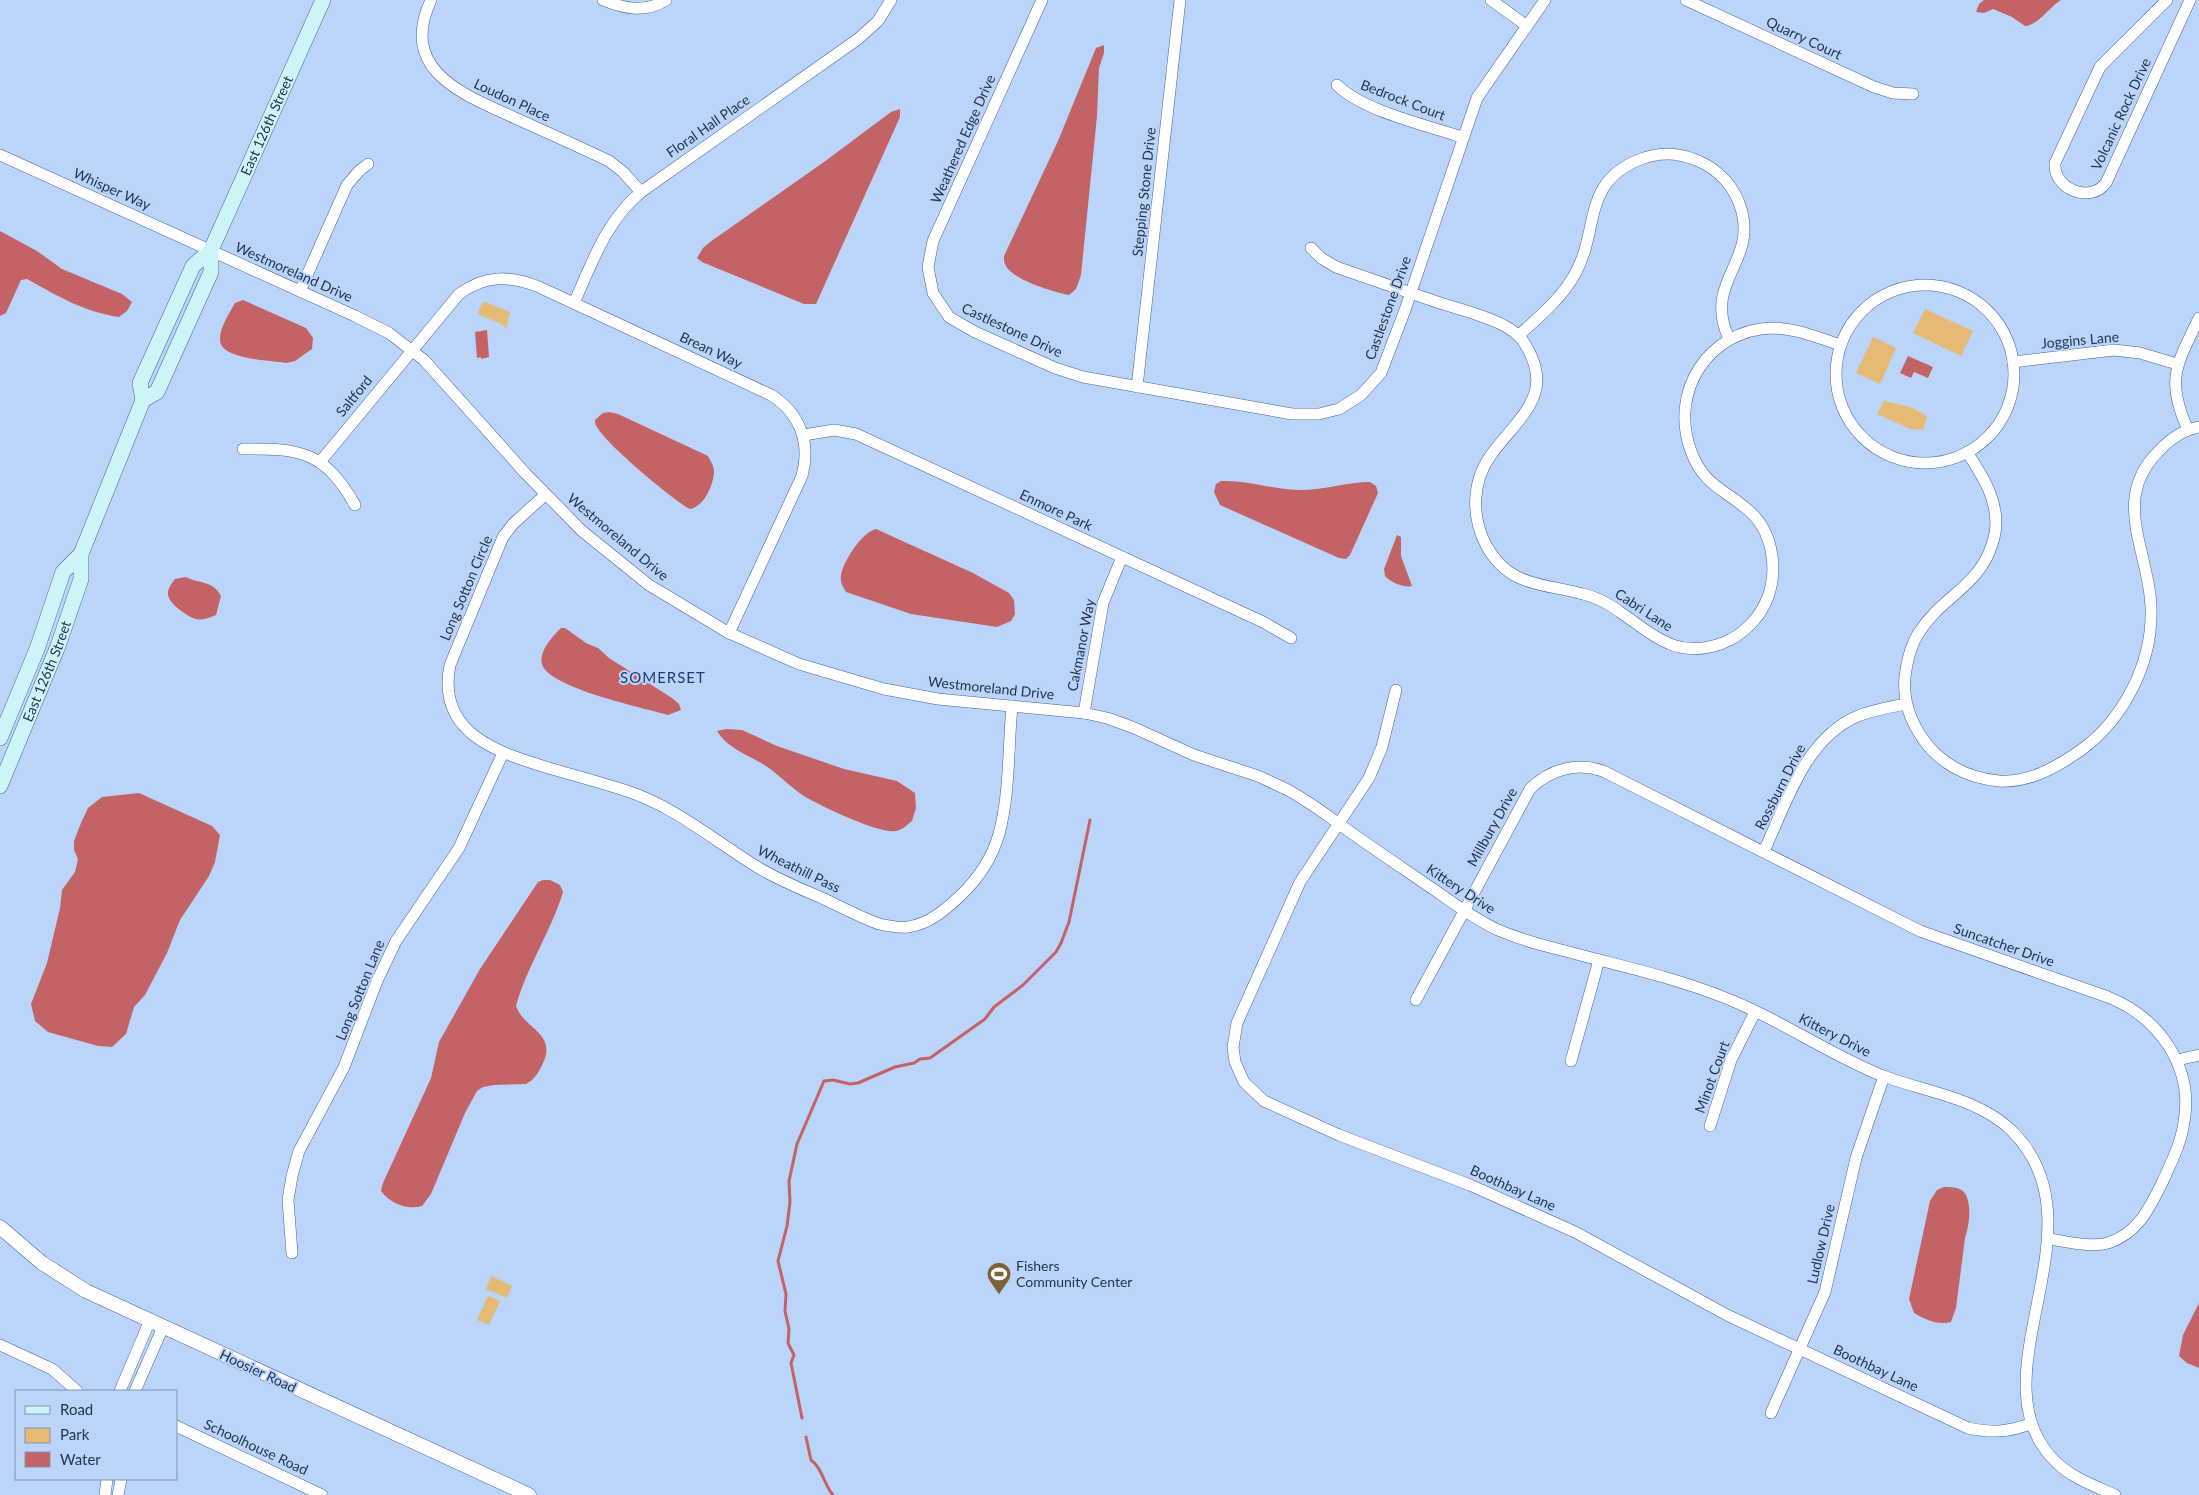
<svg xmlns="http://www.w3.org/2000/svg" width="2199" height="1495" viewBox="0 0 2199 1495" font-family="Lato,sans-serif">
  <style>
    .green { fill: #e4ba74 }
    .water { fill: #c46366 }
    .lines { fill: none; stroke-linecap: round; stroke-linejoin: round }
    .stream { stroke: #c46366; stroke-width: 3 }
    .minor-casing { stroke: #40649c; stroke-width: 12 }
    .tertiary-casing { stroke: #40649c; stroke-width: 15 }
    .secondary-casing { stroke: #40649c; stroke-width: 16 }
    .minor { stroke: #fff; stroke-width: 11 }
    .tertiary { stroke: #fff; stroke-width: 14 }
    .secondary { stroke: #cdf5f7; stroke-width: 15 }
    .labels { text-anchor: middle; stroke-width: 4; stroke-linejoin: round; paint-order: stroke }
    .street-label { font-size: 14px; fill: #24344d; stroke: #bbd4fa }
    .poi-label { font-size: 14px; fill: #24344d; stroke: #bbd4fa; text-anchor: start }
    .neighbourhood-label { font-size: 15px; letter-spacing: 1px; fill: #1b3d72; stroke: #bbd4fa }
  </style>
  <rect width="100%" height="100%" fill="#bbd4fa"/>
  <g class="green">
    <polygon points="485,302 510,312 506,329 502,324 479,315 478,312 482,303"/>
    <polygon points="1925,309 1973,331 1961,356 1913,333"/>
    <polygon points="1873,337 1896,348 1880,384 1856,373"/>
    <polygon points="1884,401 1910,407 1927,416 1923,430 1911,429 1877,414"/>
    <polygon points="491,1276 512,1286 507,1298 486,1289"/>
    <polygon points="488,1296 500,1301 489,1325 477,1320"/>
  </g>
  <g class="water">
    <path d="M1984 0H2061C2048 8 2040 24 2025 26L2012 17 1993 9 1984 13 1976 12 1979 4Z"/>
    <path d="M1104 45V53L1099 68 1097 116 1081 275 1076 289 1069 295C1054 292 1011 280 1005 264 1004 262 1004 259 1004 256L1058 141 1096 48Z"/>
    <polygon points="900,109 900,117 816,304 804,304 702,262 697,258 703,248 710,242 824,162 891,112"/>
    <path d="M0 231 37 251 62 269 122 294 132 302 127 311 119 317C84 312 56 295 27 279L21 280 6 313 0 316Z"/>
    <path d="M243 300 306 328 313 338 312 349 295 361 286 363C270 360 219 360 220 339 220 327 229 314 235 303Z"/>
    <polygon points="487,330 489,357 481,359 481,357 477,358 475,332"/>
    <polygon points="1908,356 1933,367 1928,378 1914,372 1911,378 1900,373"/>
    <path d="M609 412 618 414 708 456C710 460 714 466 714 471 714 484 704 507 690 509 674 501 605 443 597 427 595 425 595 422 595 420L603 413Z"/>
    <path d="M1221 481C1247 480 1271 489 1297 490 1322 491 1346 482 1370 482L1376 486 1378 493 1350 555 1346 559 1339 558 1220 505 1214 492 1216 484Z"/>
    <path d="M876 529 973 573 1009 593 1014 600 1015 614 1011 621 997 627 911 614 846 592C843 587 840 582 841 576 842 563 862 532 876 529Z"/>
    <path d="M1397 535 1401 537V556L1412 586C1404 588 1390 582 1385 576L1384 569Z"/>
    <path d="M186 577C199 584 213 580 221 596L216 615C210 617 203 621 196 619 188 617 167 603 168 593 168 588 172 583 175 579Z"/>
    <path d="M561 628H565L586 643 598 648 609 658 672 698 679 704 681 710 668 715C645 708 548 688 542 664 539 651 552 637 561 628Z"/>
    <path d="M726 729 742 730 777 746 844 769 897 781 915 793 916 808 912 821C907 825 902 830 896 831 879 834 826 808 809 799 795 792 781 776 766 766 749 755 728 749 717 731Z"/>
    <polygon points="139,793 212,826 220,835 215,862 209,876 180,920 167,953 145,995 134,1007 126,1034 112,1047 98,1046 48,1032 35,1021 31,1004 47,963 60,908 62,890 75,872 78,859 74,850 74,841 81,823 88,808 102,797"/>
    <path d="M543 880H550L560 885 563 892C551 932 527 966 516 1006 524 1029 557 1033 543 1063 539 1072 535 1079 526 1084L494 1085 483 1087 477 1091 465 1113 431 1194 422 1206C407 1210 391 1204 381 1191L383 1183 431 1078 439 1042 480 969 538 882Z"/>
    <path d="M1944 1187C1950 1187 1958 1187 1963 1191 1973 1201 1969 1227 1965 1238L1956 1308 1951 1322C1937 1325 1926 1320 1914 1313L1909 1299 1930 1201 1937 1190Z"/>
    <polygon points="2199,1303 2199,1368 2187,1363 2179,1356 2183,1335"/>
  </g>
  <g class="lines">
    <g class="stream">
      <polyline points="802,1418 791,1363 794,1355 788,1343 789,1329 785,1311 786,1294 778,1261 787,1226 790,1202 789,1181 797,1144 824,1081 833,1080 850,1084 858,1083 895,1067 914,1063 920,1059 930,1058 985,1019 994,1007 1023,985 1056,952 1061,943 1069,922 1090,820"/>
      <path d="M806 1437 811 1460C822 1467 824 1485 833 1495"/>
    </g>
    <defs>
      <g id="minor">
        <path d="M431 0C398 71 463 94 515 118 546 132 578 146 609 161L623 172 641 192"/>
        <path d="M603 0C625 9 645 13 666 0"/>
        <polyline points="1042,0 933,241 928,267 933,293 949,317 975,332 1055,368 1083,377 1292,414 1319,414 1339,409 1361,395 1381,373 1405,310 1477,98 1545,0"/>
        <polyline points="1491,0 1527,26"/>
        <polyline points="1686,0 1874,87 1893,93 1913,94"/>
        <path d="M2167 0 2100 67 2055 163C2053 189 2090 204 2106 183L2190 0"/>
        <path d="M1337 85C1363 111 1426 125 1462 137"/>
        <path d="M0 155 355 316 389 333 424 360 526 474 582 531 649 585 729 633 799 664 884 689 938 699 1084 713 1107 718 1132 727 1194 755 1258 776 1288 790C1306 800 1323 812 1339 824 1371 847 1404 869 1436 891 1456 905 1476 920 1498 930 1521 940 1545 946 1569 952 1620 966 1673 977 1723 997 1778 1018 1828 1054 1883 1076 1926 1092 1979 1098 2012 1131 2109 1227 1969 1379 2056 1462 2072 1478 2095 1486 2115 1495"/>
        <path d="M1311 248 1321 258 1336 267C1371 279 1407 292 1443 304 1463 310 1486 316 1505 326 1512 330 1518 334 1523 341 1558 394 1519 416 1491 455 1472 481 1471 516 1486 545 1509 588 1544 583 1583 594 1597 597 1609 604 1620 612 1655 636 1677 660 1723 643 1743 635 1760 618 1768 597 1778 568 1773 531 1748 510 1724 489 1703 485 1691 451 1669 392 1708 330 1772 328 1796 328 1818 338 1841 345"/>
        <circle cx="1925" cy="374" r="89"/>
        <polyline points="300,291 347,185 359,171 368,164"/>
        <path d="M574 303C592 263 606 221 641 192L858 39 878 21 891 0"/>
        <path d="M1519 335C1540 316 1561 299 1575 274 1600 229 1581 182 1641 159 1659 152 1679 153 1696 160 1719 169 1736 188 1742 212 1755 264 1703 282 1729 339"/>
        <polyline points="2013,362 2114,350 2140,353 2177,364"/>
        <polyline points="1137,387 1180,0"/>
        <path d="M2188 430C2165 379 2177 364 2199 318"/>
        <polyline points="804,435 834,430 856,434 1263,622 1291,638"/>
        <path d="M243 449C301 448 325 452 355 505"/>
        <path d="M1967 452C1984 478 2002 506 1994 538 1982 586 1943 595 1920 631 1911 644 1907 660 1905 677 1903 698 1909 718 1921 736 1938 763 1967 778 1999 781 2029 783 2057 767 2081 750 2124 719 2153 662 2151 608 2150 553 2110 500 2158 452 2169 440 2183 430 2199 427"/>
        <path d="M320 462 459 294C485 275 510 275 539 287L771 395C800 413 811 443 802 476L729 633"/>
        <path d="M545 495 513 524 503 537 450 665C436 734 499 753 552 769 577 776 603 783 627 791 676 807 716 842 759 868 779 880 801 889 822 898 841 907 860 917 879 924 888 926 898 928 908 927 929 924 945 910 960 896 978 879 992 858 999 834 1010 793 1008 748 1012 706"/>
        <path d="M1396 690 1382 747 1369 778 1300 882 1237 1023 1233 1047 1235 1062 1244 1082 1264 1101 1339 1135 1470 1185 1575 1232 1727 1315 1968 1428C1992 1433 2008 1432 2030 1424"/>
        <polyline points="1084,713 1103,603 1122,557"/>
        <path d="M1764 851C1786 804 1805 738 1858 716 1873 710 1890 707 1906 704"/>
        <path d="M1416 1000 1530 789C1550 769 1577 762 1603 771L1920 931 2108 997C2158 1017 2194 1066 2184 1122 2181 1144 2171 1163 2162 1183 2149 1209 2138 1233 2108 1243 2090 1248 2066 1241 2048 1239"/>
        <polyline points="2177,1060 2199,1055"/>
        <polyline points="1571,1061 1599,960"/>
        <polyline points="1710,1126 1731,1060 1755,1012"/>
        <polyline points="292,1253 288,1200 292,1176 299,1151 344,1067 377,981 396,941 459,848 503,753"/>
        <polyline points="0,1345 52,1369 77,1391"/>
        <polyline points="120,1391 150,1320"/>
        <polyline points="135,1391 163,1327"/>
        <polyline points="1771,1413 1825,1292 1856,1158 1884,1076"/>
        <polyline points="176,1426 322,1495"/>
        <polyline points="105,1495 107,1479"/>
        <polyline points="118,1495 121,1479"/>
      </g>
      <polyline id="tertiary" points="0,1227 42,1263 86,1291 529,1495"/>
      <g id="secondary">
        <path id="s1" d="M143 400 157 392 211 272V250L323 0"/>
        <polyline points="0,738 37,649 63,572 81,554"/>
        <path id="s2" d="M0 786 58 646 81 579V554L143 400 140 383 193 266 211 250"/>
      </g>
    </defs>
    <use href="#minor" class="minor-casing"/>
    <use href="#tertiary" class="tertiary-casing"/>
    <use href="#secondary" class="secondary-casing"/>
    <use href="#minor" class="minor"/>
    <use href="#tertiary" class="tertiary"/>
    <use href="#secondary" class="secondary"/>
  </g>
  <defs>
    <symbol id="stadium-pin" viewBox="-11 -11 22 30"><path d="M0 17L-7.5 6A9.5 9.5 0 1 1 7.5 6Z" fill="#7d6234" stroke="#bbd4fa"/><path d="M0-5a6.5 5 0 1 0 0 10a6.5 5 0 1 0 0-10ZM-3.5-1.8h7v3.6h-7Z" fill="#fff"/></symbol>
  </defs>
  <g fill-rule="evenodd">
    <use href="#stadium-pin" x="985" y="1260" width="28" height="38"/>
  </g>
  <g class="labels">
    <g class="street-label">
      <text transform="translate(1804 38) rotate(25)" y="5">Quarry Court</text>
      <text transform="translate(512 100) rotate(25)" y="5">Loudon Place</text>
      <text transform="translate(1403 100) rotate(21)" y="5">Bedrock Court</text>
      <text transform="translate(2121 114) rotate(-65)" y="5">Volcanic Rock Drive</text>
      <text dy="5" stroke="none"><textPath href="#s1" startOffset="306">East 126th Street</textPath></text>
      <text transform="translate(708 126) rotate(-35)" y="5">Floral Hall Place</text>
      <text transform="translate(963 139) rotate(-66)" y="5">Weathered Edge Drive</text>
      <text transform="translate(112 189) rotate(24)" y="5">Whisper Way</text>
      <text transform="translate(1144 192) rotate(-84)" y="5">Stepping Stone Drive</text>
      <text transform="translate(294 272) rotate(24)" y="5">Westmoreland Drive</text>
      <text transform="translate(1388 308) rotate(-70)" y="5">Castlestone Drive</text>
      <text transform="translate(1012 330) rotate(25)" y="5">Castlestone Drive</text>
      <text transform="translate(2080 340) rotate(-5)" y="5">Joggins Lane</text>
      <text transform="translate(711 350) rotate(25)" y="5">Brean Way</text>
      <text transform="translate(354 396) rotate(-51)" y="5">Saltford</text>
      <text transform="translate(1056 510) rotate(25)" y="5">Enmore Park</text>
      <text transform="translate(618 537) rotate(40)" y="5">Westmoreland Drive</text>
      <text transform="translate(466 588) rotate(-67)" y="5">Long Sotton Circle</text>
      <text transform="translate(1644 610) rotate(33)" y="5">Cabri Lane</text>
      <text transform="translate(1081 645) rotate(-79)" y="5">Cakmanor Way</text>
      <text dy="5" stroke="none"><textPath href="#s2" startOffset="124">East 126th Street</textPath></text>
      <text transform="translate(991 688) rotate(6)" y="5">Westmoreland Drive</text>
      <text transform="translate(1780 787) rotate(-63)" y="5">Rossburn Drive</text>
      <text transform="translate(1492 827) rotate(-61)" y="5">Millbury Drive</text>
      <text transform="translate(799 869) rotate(26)" y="5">Wheathill Pass</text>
      <text transform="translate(1461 889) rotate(33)" y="5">Kittery Drive</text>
      <text transform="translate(2004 945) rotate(19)" y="5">Suncatcher Drive</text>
      <text transform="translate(360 990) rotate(-68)" y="5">Long Sotton Lane</text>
      <text transform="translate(1835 1035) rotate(27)" y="5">Kittery Drive</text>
      <text transform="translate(1712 1077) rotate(-70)" y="5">Minot Court</text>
      <text transform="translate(1513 1188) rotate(24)" y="5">Boothbay Lane</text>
      <text transform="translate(1821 1244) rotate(-77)" y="5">Ludlow Drive</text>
      <text transform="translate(1876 1368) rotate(25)" y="5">Boothbay Lane</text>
      <text transform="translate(258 1371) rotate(25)" y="5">Hoosier Road</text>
      <text transform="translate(256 1447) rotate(25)" y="5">Schoolhouse Road</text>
    </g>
    <g class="poi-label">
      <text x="1016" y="1271">Fishers<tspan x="1016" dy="16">Community Center</tspan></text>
    </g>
    <g class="neighbourhood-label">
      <text x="663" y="683">SOMERSET</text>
    </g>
  </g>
  <rect x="15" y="1390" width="162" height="90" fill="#bbd4fa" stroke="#7f94b5"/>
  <rect x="25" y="1406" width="25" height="8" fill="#cdf5f7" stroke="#7f94b5"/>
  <text x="60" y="1415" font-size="15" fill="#24344d">Road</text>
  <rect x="25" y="1428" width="25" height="15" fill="#e4ba74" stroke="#7f94b5"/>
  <text x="60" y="1440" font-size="15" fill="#24344d">Park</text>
  <rect x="25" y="1452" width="25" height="15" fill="#c46366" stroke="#7f94b5"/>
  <text x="60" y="1465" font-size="15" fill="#24344d">Water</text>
</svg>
